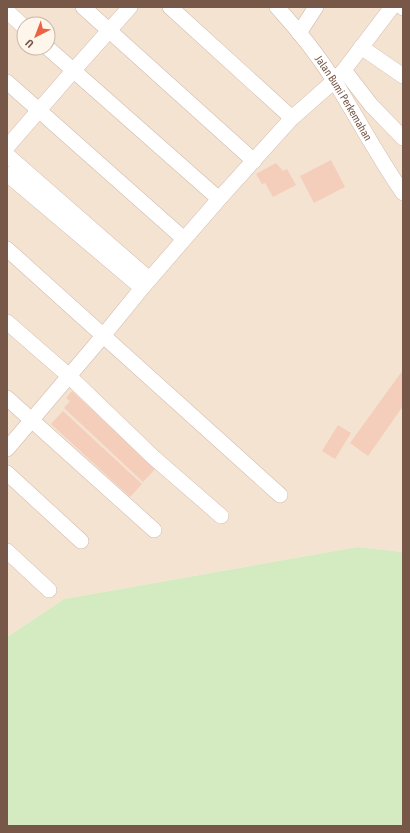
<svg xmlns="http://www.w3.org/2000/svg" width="410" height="833" viewBox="0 0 410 833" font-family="'Asap Condensed',sans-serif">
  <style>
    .residential { fill: #f5e3d2; fill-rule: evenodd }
    .green { fill: #d4ebc2 }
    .building { fill: #f4ceba }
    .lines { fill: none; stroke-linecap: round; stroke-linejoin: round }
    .minor-casing { stroke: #d1bbac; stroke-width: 16 }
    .minor { stroke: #fff; stroke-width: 15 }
    .labels { text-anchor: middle; stroke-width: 4; stroke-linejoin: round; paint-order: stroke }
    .street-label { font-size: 11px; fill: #775748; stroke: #fff6eb }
  </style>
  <rect width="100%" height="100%" fill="#fdf2e4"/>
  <path class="residential" d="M7 7H403V552L357 547 64 599 7 637ZM24 24H48V48H24Z"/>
  <polygon class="green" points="357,547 403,552 403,826 7,826 7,637 64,599"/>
  <g class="building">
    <polygon points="331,160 345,187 314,203 300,176"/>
    <polygon points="276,163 283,171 287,169 296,185 273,197 265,183 262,184 256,174"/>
    <polygon points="403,370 403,406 368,456 350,443"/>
    <polygon points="72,391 155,469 143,482 64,408 70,401 66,398"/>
    <polygon points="63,411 142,484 130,497 51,424"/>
    <polygon points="338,425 351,433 335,459 322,451"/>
  </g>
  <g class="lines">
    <defs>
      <g id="minor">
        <polyline points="83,7 254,161"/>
        <polyline points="170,7 292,118"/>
        <path id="s1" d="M277 7C298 30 318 55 335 82 358 119 378 157 403 193"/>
        <polyline points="392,7 344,70 371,105 403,138"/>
        <polyline points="402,7 403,8"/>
        <polyline points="7,11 24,27"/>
        <polyline points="299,33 316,7"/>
        <polyline points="361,47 403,76"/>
        <polyline points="48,48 219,199"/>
        <polyline points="7,82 184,239"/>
        <polyline points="7,147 73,71 130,7"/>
        <polyline points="7,155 149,279"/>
        <polyline points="7,174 142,288"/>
        <polyline points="7,249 280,495"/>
        <polyline points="7,322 69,376 153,457 221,516"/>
        <polyline points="7,398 154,530"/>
        <polyline points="7,449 103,336 142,288 219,199 292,118 334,81 344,70"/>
        <polyline points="7,473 81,541"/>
        <polyline points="7,551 49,590"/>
      </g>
    </defs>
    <use href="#minor" class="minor-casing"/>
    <use href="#minor" class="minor"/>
  </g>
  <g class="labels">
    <g class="street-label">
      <text dy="4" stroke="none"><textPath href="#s1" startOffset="113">Jalan Bumi Perkemahan</textPath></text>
    </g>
  </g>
  <rect width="410" height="833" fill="none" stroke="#775748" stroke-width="16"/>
  <g transform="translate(36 36) rotate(222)"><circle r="19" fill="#fff6eb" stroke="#c9b6aa"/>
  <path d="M0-3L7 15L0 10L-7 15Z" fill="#ec6244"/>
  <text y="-6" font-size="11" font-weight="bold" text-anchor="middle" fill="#775748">U</text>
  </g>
</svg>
